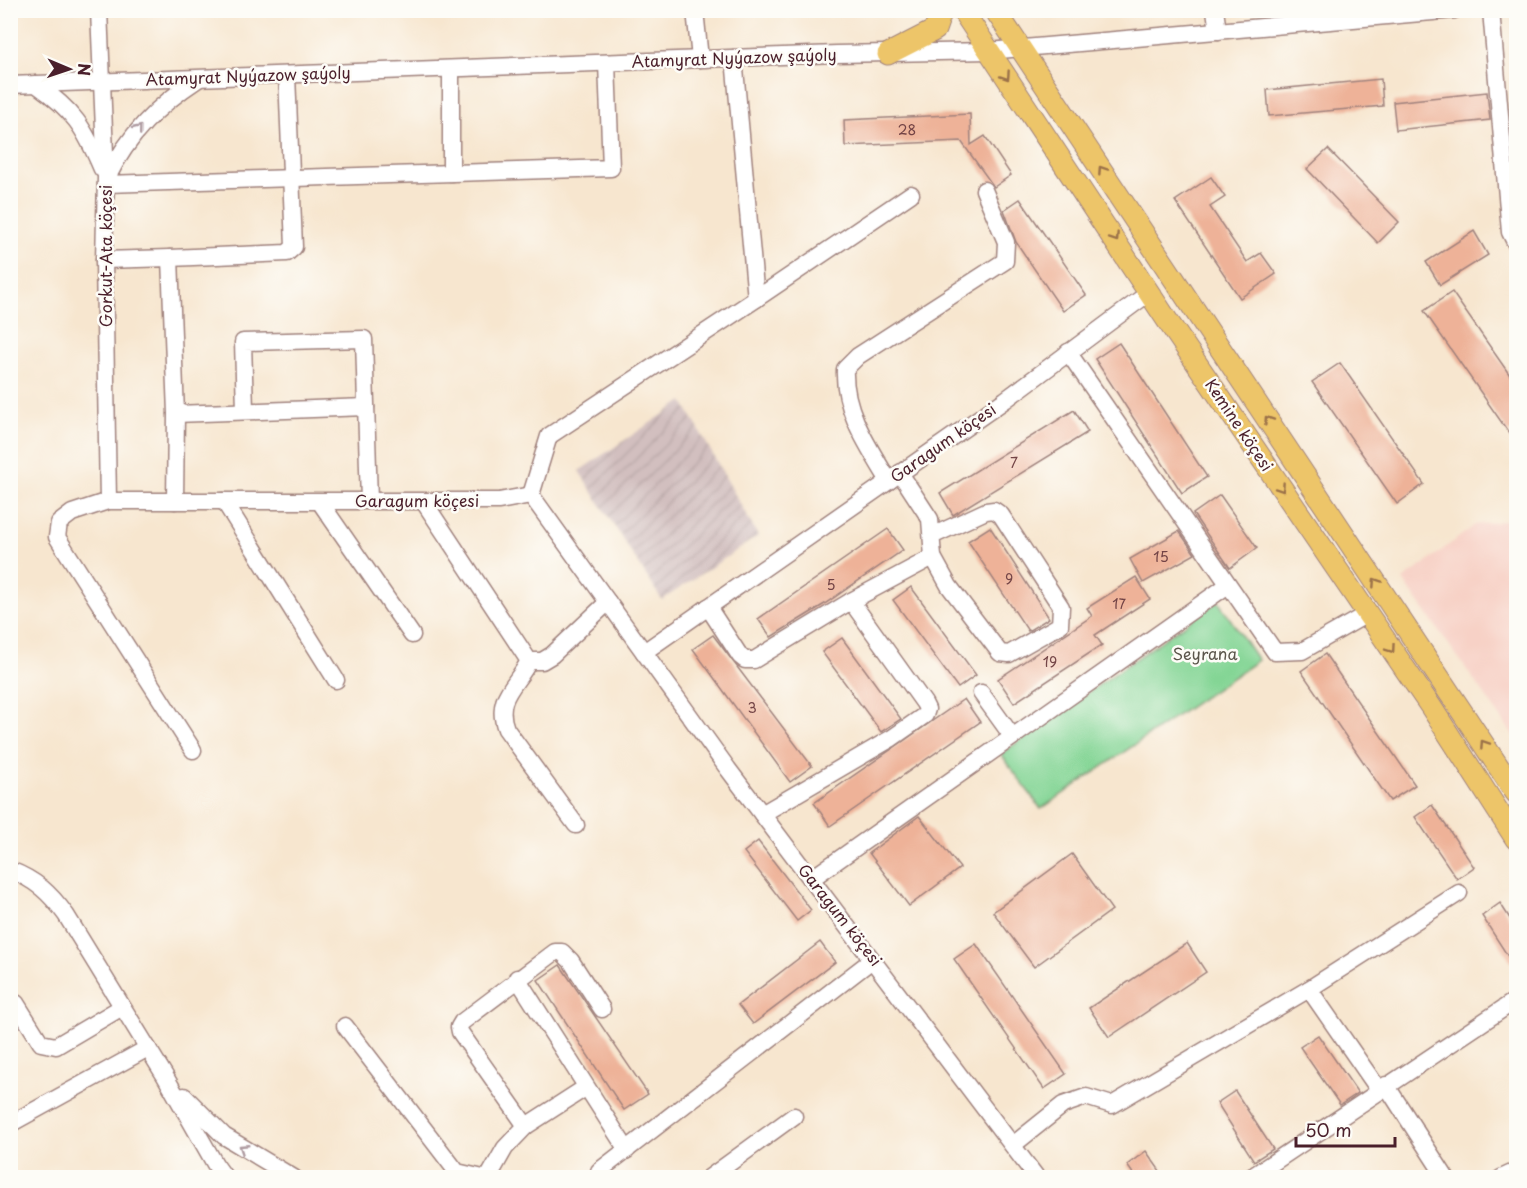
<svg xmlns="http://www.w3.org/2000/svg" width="1527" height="1188" viewBox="0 0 1527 1188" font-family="'Playpen Sans',sans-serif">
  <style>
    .built { fill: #f7d1c6 }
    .industrial { fill: url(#industrial-furrows) }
    .park { fill: #84d595; stroke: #677a60; stroke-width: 1.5 }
    .building { fill: #eeb298 }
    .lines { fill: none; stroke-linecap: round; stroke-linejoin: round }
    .minor-casing { stroke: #a0827d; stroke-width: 19 }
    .major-casing { stroke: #a0827d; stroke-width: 23 }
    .minor { stroke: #fff; stroke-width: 16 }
    .major { stroke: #edc569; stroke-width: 21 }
    .oneway { stroke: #9c724a }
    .oneway2 { stroke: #ae9aa0 }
    .labels { text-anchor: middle; stroke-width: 5; stroke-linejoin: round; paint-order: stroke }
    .number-label { font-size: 14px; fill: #734446 }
    .street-label { font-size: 16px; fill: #4a1f2b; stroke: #fdfcf7 }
    .park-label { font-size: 16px; fill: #5b564b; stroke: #fdfcf7 }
  </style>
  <defs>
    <pattern id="industrial-furrows" width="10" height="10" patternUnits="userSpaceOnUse" patternTransform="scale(1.5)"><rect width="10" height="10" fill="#d2bfbf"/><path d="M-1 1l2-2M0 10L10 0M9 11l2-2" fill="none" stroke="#b6a4a4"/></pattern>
  </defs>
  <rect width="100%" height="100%" fill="#fdfcf7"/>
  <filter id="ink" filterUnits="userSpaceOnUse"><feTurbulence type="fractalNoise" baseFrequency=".0167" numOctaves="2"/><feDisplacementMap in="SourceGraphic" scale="12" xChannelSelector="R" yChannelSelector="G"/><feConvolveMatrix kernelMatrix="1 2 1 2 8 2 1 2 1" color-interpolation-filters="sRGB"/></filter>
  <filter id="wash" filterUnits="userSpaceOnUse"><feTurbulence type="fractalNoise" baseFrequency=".008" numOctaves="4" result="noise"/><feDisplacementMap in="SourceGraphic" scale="24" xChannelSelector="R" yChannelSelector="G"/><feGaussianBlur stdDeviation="1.35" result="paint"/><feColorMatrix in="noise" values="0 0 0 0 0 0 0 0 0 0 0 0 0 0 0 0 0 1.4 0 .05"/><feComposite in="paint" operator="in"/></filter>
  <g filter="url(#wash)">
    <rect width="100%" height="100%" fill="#f7e6cf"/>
    <polygon class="built" points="1516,519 1516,739 1403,580 1475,525"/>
    <polygon class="industrial" points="683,401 758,536 662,600 579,471"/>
    <polygon class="park" points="1218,601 1258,660 1041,809 1001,754"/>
    <g id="blocks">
      <g class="building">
        <polygon points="1381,79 1383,106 1269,116 1267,90"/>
        <polygon points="1487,92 1490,120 1396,130 1393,102"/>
        <polygon points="970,114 971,145 985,136 1011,175 994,187 961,141 845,146 844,120"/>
        <polygon points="1328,149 1399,222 1378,243 1307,169"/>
        <polygon points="1211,177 1225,197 1210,207 1247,262 1261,253 1276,274 1240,298 1175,201"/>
        <polygon points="1020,199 1086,295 1063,311 1016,242 1004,210"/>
        <polygon points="1474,231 1488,255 1440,285 1426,262"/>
        <polygon points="1452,292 1516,384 1516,428 1509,433 1424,311"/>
        <polygon points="1119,343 1207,477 1182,493 1095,359"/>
        <polygon points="1340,363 1424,484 1397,504 1312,382"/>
        <polygon points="1074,410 1088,432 953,515 940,493"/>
        <polygon points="1220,495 1257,548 1230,568 1193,514"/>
        <polygon points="990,527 1049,618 1028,631 968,541"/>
        <polygon points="888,529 903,550 823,605 771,637 758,619"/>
        <polygon points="1179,531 1195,554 1143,583 1130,559"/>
        <polygon points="1136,577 1150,599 1095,635 1102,645 1014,703 998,679 1092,616 1087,608"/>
        <polygon points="911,587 976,675 958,688 893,600"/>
        <polygon points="713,635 812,766 790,782 693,649"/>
        <polygon points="842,638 901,719 881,732 822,652"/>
        <polygon points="1325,654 1415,785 1390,801 1301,671"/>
        <polygon points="964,699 980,722 830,826 814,803"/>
        <polygon points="1432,805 1474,867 1457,879 1415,817"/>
        <polygon points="919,816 960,868 909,906 869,853"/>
        <polygon points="758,841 811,910 797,921 744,852"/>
        <polygon points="1072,854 1112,910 1034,967 993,912"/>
        <polygon points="1500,903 1516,928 1516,969 1482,916"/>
        <polygon points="820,942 835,962 753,1024 738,1005"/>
        <polygon points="1187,943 1206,972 1109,1037 1089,1008"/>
        <polygon points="976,944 1066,1074 1044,1089 954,959"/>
        <polygon points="560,965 648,1094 624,1110 538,980"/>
        <polygon points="1318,1035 1358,1093 1340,1105 1300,1047"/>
        <polygon points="1235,1091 1273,1149 1254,1161 1217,1103"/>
        <polygon points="1146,1151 1165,1178 1136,1178 1127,1165"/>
      </g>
    </g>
  </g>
  <g filter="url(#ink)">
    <use href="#blocks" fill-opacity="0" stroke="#a0827d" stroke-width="1.5"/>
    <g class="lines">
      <defs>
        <g id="minor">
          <polyline points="99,10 106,178 104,260 108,501"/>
          <polyline points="695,10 700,59"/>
          <polyline points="1215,10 1218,31"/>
          <polyline points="1491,10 1510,232 1516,244"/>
          <polyline points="451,69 451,173"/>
          <path d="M36 84C74 111 84 127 102 169"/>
          <polyline points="10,85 837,54 989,51 1455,10"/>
          <path d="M107 178C129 134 157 106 198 79"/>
          <polyline points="106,184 611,168 607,63"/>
          <polyline points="170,258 287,253 294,247 287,75"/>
          <polyline points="104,260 170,258 176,414 175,501"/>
          <polyline points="756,299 911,194"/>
          <polyline points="1068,352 1275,652 1302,651 1367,614"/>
          <polyline points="245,410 243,342 364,339 369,501"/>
          <polyline points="176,414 366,407"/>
          <polyline points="900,473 930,519 933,557 949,586 1000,653 1009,654 1060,625 1061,607 1001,515 994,510 986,511 932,536"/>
          <path d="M889 481C868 446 843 410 845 369L858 356 1005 261 1006 242 984 190"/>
          <polyline points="531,495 549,436 756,299 734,58"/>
          <polyline points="224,501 336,680"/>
          <polyline points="320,502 412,635"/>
          <polyline points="424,502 529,661 542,661 552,655 608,602"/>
          <polyline points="708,607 740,656 745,660 754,660 851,601 933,557"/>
          <polyline points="644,652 1005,400 1150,292"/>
          <path d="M529 661C516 686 494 698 506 729L576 825"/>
          <polyline points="981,693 1012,736"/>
          <polyline points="193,750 57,537 59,523 72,513 108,501 499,501 531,495 728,769 1037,1178"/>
          <polyline points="762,814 892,738 925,715 927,709 924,703 851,601"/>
          <path d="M10 870C36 880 50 893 66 915L165 1076 215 1164 225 1178"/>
          <polyline points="811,879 1228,585"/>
          <polyline points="517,978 627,1150"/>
          <polyline points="1309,989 1379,1090"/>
          <polyline points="10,1007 16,1003 41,1043 56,1046 122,1007"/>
          <polyline points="345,1026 457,1172 483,1178"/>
          <polyline points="1386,1085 1446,1178"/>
          <polyline points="184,1096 224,1136 294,1178"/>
          <polyline points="10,1124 148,1048"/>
          <polyline points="526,1126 585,1088"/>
          <polyline points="1013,1145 1063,1105 1086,1097 1112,1105 1309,989 1459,893"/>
          <polyline points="488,1178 505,1148 526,1126 460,1032 459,1027 462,1022 555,952 562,952 571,961 602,1009"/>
          <polyline points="598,1178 599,1171 872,960"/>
          <polyline points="709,1178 794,1116"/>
          <polyline points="1250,1178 1516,1000"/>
          <polyline points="1501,1178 1516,1171"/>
        </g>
        <g id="major">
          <polyline points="962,10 1167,320 1431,707 1516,839"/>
          <polyline points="995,10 1516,793"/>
          <polyline points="888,54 935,30 942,10"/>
        </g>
      </defs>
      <use href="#minor" class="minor-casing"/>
      <use href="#major" class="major-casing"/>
      <use href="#minor" class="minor"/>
      <use href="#major" class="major"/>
    </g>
    <defs><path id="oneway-chevron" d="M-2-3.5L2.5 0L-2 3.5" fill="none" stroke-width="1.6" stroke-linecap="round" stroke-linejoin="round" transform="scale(1.5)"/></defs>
    <g class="oneway">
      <use href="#oneway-chevron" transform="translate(1006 76) rotate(56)"/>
      <use href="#oneway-chevron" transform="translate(1102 170) rotate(-124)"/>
      <use href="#oneway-chevron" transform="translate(1115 238) rotate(56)"/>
      <use href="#oneway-chevron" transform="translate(1268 420) rotate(-124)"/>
      <use href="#oneway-chevron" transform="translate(1281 488) rotate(56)"/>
      <use href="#oneway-chevron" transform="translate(1376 582) rotate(-124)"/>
      <use href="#oneway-chevron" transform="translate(1391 649) rotate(55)"/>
      <use href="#oneway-chevron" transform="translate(1484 744) rotate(-124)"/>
    </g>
    <g class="oneway2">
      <use href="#oneway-chevron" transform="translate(138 129) rotate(-51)"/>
      <use href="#oneway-chevron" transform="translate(243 1148) rotate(-147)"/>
    </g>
  </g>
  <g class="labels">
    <g class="number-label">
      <text x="907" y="135">28</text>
      <text x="1014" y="468">7</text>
      <text x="1161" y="562">15</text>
      <text x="1009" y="584">9</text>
      <text x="831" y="590">5</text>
      <text x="1119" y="609">17</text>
      <text x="1050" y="667">19</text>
      <text x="752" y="713">3</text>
    </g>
    <g class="street-label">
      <text transform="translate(734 58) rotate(-2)" y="6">Atamyrat Nyýazow şaýoly</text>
      <text transform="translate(248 76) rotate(-2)" y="6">Atamyrat Nyýazow şaýoly</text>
      <text transform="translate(106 256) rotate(-90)" y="6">Gorkut-Ata köçesi</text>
      <text transform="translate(1239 425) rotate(56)" y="6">Kemine köçesi</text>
      <text transform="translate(943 443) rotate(-35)" y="6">Garagum köçesi</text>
      <text x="417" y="507">Garagum köçesi</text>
      <text transform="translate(840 915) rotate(52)" y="6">Garagum köçesi</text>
    </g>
    <g class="park-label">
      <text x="1205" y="660">Seyrana</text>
    </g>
  </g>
  <rect width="1527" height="1188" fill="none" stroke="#fdfcf7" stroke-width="36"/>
  <g transform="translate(69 69) rotate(92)" stroke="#fdfcf7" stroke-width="4.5" paint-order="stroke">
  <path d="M0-4.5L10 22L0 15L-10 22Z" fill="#4a1f2b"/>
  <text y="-9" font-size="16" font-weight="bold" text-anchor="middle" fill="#4a1f2b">N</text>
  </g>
  <path d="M1296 1137v9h99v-9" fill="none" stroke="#4a1f2b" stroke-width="3"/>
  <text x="1305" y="1137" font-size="18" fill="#4a1f2b" stroke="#fdfcf7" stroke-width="4.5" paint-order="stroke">50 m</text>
</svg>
